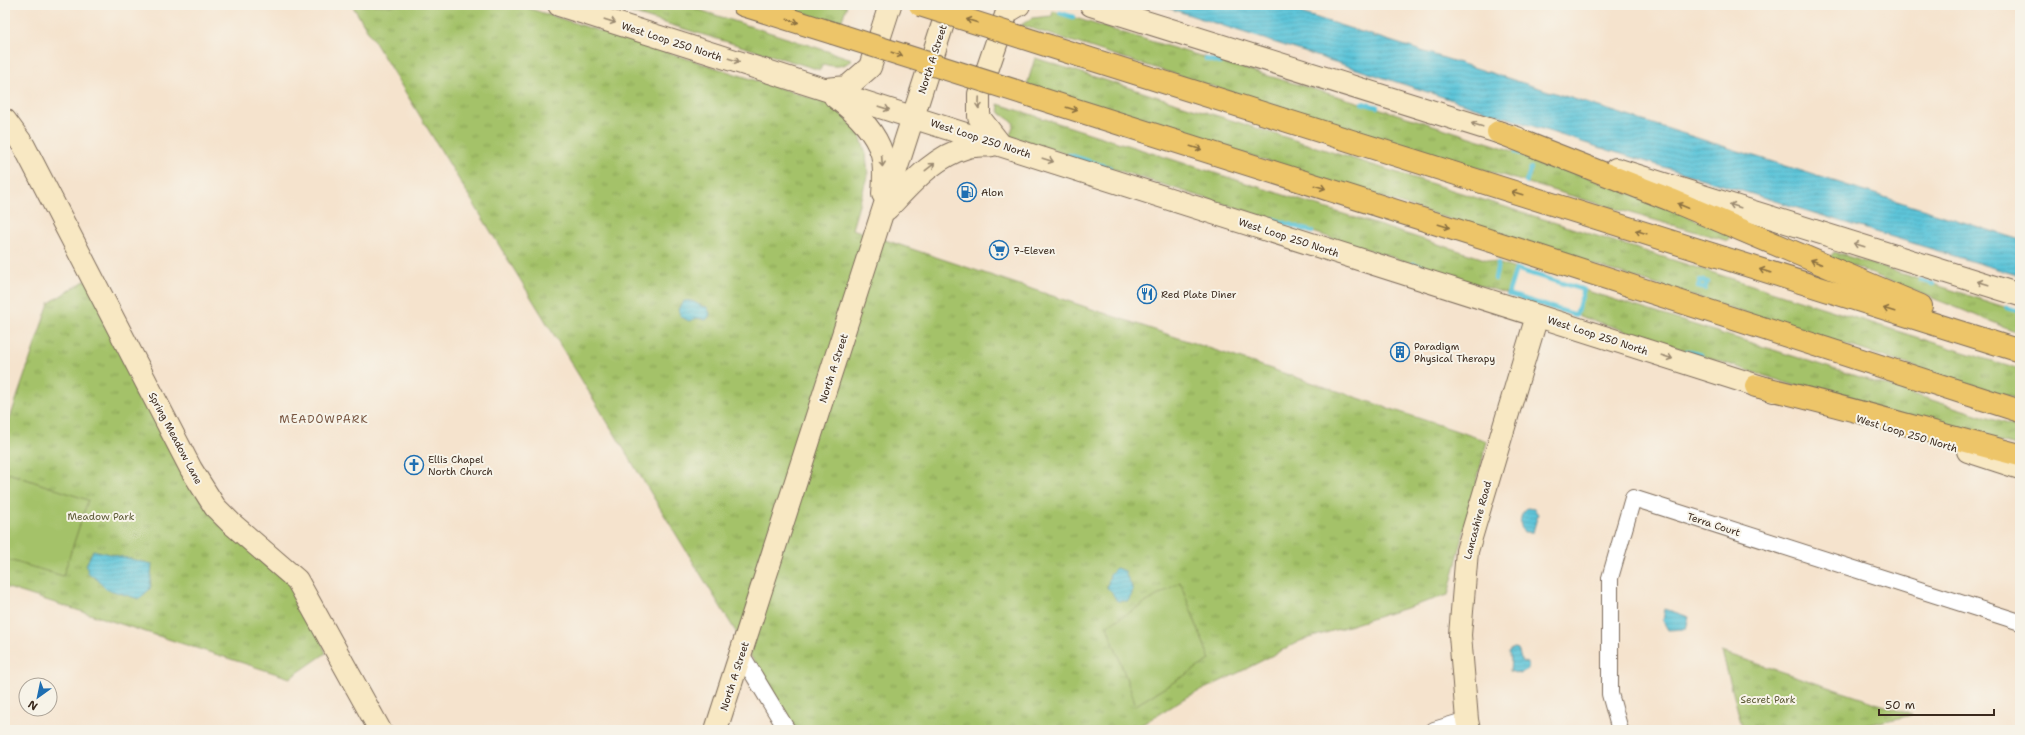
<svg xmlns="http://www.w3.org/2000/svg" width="2025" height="735" viewBox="0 0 2025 735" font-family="'Shantell Sans',sans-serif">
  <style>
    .grass { fill: url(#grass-tufts); stroke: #707644 }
    .pitch { fill: #a4c269; stroke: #707644 }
    .water { fill: url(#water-rules); stroke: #4c787c }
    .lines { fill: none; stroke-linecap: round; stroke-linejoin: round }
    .stream { stroke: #5dc5d9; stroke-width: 4.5 }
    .street-casing { stroke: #7c6b5b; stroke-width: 18 }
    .secondary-casing { stroke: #7c6b5b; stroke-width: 24 }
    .highway-casing { stroke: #7c6b5b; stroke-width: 24 }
    .street { stroke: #fff; stroke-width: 16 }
    .secondary { stroke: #f8e8c3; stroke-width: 22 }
    .highway { stroke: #edc569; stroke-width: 22 }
    .highway-bridge-casing { stroke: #7c6b5b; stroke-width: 24; stroke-linecap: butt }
    .highway-bridge { stroke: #edc569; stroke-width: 22 }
    .oneway { stroke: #9a8970 }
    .oneway2 { stroke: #8b7040 }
    .labels { text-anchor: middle; stroke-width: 4; stroke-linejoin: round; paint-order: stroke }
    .street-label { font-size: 10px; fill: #3b2a1e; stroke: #f7f3e8 }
    .poi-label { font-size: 10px; fill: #3b2a1e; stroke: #f7f3e8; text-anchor: start }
    .park-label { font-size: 10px; fill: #5a5834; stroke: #f7f3e8 }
    .neighbourhood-label { font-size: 11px; letter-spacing: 1px; fill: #795641; stroke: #f7f3e8 }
  </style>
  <defs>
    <pattern id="grass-tufts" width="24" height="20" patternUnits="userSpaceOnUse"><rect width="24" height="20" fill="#a4c269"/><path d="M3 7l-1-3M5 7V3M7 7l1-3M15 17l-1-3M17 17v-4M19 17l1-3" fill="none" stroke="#879e56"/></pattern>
    <pattern id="water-rules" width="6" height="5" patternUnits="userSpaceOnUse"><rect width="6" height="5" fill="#5dc5d9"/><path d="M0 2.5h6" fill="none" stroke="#52a9ba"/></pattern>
  </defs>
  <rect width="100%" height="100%" fill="#f7f3e8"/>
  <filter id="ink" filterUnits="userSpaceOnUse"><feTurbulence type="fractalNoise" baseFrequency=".025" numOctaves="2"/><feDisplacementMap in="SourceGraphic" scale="8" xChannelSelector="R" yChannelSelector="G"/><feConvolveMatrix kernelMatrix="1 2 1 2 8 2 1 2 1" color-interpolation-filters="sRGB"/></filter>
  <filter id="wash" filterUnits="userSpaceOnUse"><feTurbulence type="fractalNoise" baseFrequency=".012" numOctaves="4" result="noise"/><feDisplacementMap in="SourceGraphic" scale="16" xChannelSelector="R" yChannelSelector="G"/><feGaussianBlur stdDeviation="0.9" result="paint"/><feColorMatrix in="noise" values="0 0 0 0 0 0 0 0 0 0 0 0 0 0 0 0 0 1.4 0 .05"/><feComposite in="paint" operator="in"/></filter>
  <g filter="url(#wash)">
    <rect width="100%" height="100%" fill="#f5e3cd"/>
    <g class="grass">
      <polygon points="352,5 518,5 830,104 849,121 860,135 866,154 868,174 852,229 1487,441 1448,595 1300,641 1242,671 1183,699 1133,730 796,730"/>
      <path d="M605 5H684L852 59C844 68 834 67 823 64L820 70Z"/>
      <polygon points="774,5 847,5 840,26"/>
      <path d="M1053 11C1221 65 1393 108 1560 167 1618 187 1674 211 1731 234L1728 241C1491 174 1256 101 1021 25L1032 18 1052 16Z"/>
      <polygon points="1035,58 2020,370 2020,400 1027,85"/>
      <polygon points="998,104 1516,269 1508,294 1010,136 1014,123 1000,113"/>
      <polygon points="1834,252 2020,312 2020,333 1830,257"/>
      <polygon points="91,277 204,505 297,580 326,653 290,678 5,587 5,433 49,303"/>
      <polygon points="1584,290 2020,428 2020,447 1846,402 1576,315"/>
      <polygon points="1722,652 1912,715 1844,730 1743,730"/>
    </g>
    <g class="pitch">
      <polygon points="8,473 88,500 63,576 5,559 5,485"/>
      <polygon points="1180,582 1210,660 1136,705 1107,626"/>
    </g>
    <g class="water">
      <polygon points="1159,5 1276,5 2020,240 2020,276 1582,142"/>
      <path d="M684 301C696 299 697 307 707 307L710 313 709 317 706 320 697 318 689 321 681 317 678 309Z"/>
      <path d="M1527 508 1534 509 1538 514 1533 532H1524C1518 524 1520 514 1527 508Z"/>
      <polygon points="93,550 152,564 150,589 139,599 106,589 98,580 88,573 86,565"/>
      <path d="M1116 568 1125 571C1128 584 1138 587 1128 601H1117L1111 591 1107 588 1110 574Z"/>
      <polygon points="1665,609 1689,617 1686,629 1668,630 1663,621"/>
      <path d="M1513 648 1518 649C1521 656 1519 662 1528 663V669L1519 674 1510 671 1511 659 1508 652Z"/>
    </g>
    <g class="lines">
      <g class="stream">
        <polyline points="1060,13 1073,17"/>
        <polyline points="1206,59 1220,63"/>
        <polyline points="1362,103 1377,107"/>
        <polyline points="1516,152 1528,156"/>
        <polyline points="1069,155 1110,168"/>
        <polyline points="1526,182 1531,168"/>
        <polyline points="1273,219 1312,232"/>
        <polyline points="1413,264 1426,268"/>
        <polygon points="1516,269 1584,290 1576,315 1508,294"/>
        <polyline points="1495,279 1498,263"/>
        <polygon points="1700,280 1707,282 1705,289 1698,287"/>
        <polyline points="1920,280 1933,284"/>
        <polyline points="2006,308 2019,311"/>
        <polyline points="1687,351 1701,355"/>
      </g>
    </g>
  </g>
  <g filter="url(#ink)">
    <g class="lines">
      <defs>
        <g id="street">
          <polyline points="741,654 787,730"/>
          <polyline points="1434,730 1467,720"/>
          <polyline points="1620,730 1610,694 1610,578 1633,498 2020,622"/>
        </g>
        <g id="secondary">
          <polyline points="559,5 1774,391"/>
          <polyline points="1091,5 1517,138"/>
          <polyline points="826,89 847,87 870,67 890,5"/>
          <path d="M835 97C854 111 875 130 882 154 885 166 884 182 883 194"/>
          <polyline points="5,120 24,146 191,469 215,507 231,523 297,580 380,730"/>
          <polyline points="1000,144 979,117 979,94 1007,12 1019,5"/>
          <polyline points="1616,169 2020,295"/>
          <path d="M887 209C911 184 933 157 968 147 975 145 985 146 992 145"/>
          <polyline points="1968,451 2020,468"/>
          <polyline points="716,730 949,5"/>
          <polyline points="1469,730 1467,720 1460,635 1467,551 1537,316"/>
        </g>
        <g id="highway">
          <polyline points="743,5 833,33"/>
          <polyline points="1049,46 2020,351"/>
          <polyline points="1035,97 1523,251 2020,411"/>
          <polyline points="1498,132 1671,200 1921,306"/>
          <path d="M1756 386C1845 406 1932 433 2020 455"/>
        </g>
      </defs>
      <use href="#street" class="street-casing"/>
      <use href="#secondary" class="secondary-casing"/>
      <use href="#highway" class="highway-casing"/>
      <use href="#street" class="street"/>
      <use href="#secondary" class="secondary"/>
      <use href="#highway" class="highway"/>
      <defs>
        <g id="highway-bridge">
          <polyline points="920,5 1049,46"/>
          <polyline points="833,33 1035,97"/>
        </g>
      </defs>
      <use href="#highway-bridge" class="highway-bridge-casing"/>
      <use href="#highway-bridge" class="highway-bridge"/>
    </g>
    <defs><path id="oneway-shaft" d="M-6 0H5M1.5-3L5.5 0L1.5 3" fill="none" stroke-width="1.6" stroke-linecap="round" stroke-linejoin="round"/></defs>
    <g class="oneway">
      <use href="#oneway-shaft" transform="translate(610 21) rotate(18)"/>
      <use href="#oneway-shaft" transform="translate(734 60) rotate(18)"/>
      <use href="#oneway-shaft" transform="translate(979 103) rotate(92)"/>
      <use href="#oneway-shaft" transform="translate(884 108) rotate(18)"/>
      <use href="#oneway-shaft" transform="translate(1477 125) rotate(-163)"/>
      <use href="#oneway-shaft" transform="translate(1048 160) rotate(18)"/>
      <use href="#oneway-shaft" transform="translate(882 161) rotate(86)"/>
      <use href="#oneway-shaft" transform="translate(930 167) rotate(-38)"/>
      <use href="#oneway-shaft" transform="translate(1735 206) rotate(-163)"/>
      <use href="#oneway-shaft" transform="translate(1859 245) rotate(-163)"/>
      <use href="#oneway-shaft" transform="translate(1983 283) rotate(-163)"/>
      <use href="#oneway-shaft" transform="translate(1667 357) rotate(18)"/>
    </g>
    <g class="oneway2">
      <use href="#oneway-shaft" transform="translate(793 21) rotate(17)"/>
      <use href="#oneway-shaft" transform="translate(972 21) rotate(-163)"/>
      <use href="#oneway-shaft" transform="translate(897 54) rotate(18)"/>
      <use href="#oneway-shaft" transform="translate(1072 109) rotate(17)"/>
      <use href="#oneway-shaft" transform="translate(1196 148) rotate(17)"/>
      <use href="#oneway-shaft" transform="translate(1320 187) rotate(17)"/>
      <use href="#oneway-shaft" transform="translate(1517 193) rotate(-163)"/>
      <use href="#oneway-shaft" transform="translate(1683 206) rotate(-157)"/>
      <use href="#oneway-shaft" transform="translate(1444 226) rotate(17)"/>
      <use href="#oneway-shaft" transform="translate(1641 232) rotate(-163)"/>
      <use href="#oneway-shaft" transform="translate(1816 262) rotate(-157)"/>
      <use href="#oneway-shaft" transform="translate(1765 271) rotate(-163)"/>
      <use href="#oneway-shaft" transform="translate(1889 310) rotate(-163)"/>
    </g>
  </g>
  <defs>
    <symbol id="fuel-ring" viewBox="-11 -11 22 22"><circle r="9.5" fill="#f7f3e8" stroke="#1f6fb2" stroke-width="1.5"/><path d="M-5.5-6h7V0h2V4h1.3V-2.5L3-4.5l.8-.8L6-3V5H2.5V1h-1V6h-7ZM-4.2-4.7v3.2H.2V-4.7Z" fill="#1f6fb2"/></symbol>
    <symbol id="supermarket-ring" viewBox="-11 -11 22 22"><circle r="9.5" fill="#f7f3e8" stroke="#1f6fb2" stroke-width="1.5"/><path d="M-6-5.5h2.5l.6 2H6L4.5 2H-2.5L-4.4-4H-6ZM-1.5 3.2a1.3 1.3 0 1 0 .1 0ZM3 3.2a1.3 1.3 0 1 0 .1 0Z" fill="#1f6fb2"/></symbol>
    <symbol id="restaurant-ring" viewBox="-11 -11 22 22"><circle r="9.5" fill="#f7f3e8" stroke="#1f6fb2" stroke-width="1.5"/><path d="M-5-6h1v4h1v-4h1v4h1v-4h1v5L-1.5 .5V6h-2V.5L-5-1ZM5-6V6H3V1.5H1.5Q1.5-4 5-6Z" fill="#1f6fb2"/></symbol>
    <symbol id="building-ring" viewBox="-11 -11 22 22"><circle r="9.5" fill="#f7f3e8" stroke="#1f6fb2" stroke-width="1.5"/><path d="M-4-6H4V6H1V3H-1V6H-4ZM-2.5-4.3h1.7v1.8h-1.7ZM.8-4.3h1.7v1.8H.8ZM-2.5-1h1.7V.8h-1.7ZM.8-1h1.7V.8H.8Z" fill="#1f6fb2"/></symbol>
    <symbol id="church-ring" viewBox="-11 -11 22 22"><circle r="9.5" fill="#f7f3e8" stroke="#1f6fb2" stroke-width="1.5"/><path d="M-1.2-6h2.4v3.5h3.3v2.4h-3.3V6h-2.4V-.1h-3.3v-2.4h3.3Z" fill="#1f6fb2"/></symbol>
  </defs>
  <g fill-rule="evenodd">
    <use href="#fuel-ring" x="956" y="181" width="22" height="22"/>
    <use href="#supermarket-ring" x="988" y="239" width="22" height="22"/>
    <use href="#restaurant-ring" x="1136" y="283" width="22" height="22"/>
    <use href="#building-ring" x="1389" y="341" width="22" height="22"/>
    <use href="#church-ring" x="403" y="454" width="22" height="22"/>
  </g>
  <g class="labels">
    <g class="street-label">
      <text transform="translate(672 41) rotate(18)" y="4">West Loop 250 North</text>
      <text transform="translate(932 59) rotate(-72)" y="4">North A Street</text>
      <text transform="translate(981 138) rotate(18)" y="4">West Loop 250 North</text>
      <text transform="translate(1289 237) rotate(18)" y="4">West Loop 250 North</text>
      <text transform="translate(1598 335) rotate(18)" y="4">West Loop 250 North</text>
      <text transform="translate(833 368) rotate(-72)" y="4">North A Street</text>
      <text transform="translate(1907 433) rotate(17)" y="4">West Loop 250 North</text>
      <text transform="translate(176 438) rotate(62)" y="4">Spring Meadow Lane</text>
      <text transform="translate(1477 520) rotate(-75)" y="4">Lancashire Road</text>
      <text transform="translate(1714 524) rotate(18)" y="4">Terra Court</text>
      <text transform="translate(734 676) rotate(-72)" y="4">North A Street</text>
    </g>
    <g class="poi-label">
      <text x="981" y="196">Alon</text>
      <text x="1013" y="254">7-Eleven</text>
      <text x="1161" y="298">Red Plate Diner</text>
      <text x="1414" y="350">Paradigm<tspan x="1414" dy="12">Physical Therapy</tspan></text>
      <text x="428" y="463">Ellis Chapel<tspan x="428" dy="12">North Church</tspan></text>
    </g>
    <g class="park-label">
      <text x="101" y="520">Meadow Park</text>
      <text x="1768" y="703">Secret Park</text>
    </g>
    <g class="neighbourhood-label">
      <text x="324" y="423">MEADOWPARK</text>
    </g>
  </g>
  <rect width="2025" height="735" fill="none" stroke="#f7f3e8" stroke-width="20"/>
  <g transform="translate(38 697) rotate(213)"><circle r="19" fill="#f7f3e8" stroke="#aca397"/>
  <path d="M0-3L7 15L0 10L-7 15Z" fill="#1f6fb2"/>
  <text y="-6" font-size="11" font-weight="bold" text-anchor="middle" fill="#3b2a1e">N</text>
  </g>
  <path d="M1879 709v6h115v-6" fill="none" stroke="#3b2a1e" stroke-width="2"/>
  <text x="1885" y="709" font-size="12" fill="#3b2a1e" stroke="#f7f3e8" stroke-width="3" paint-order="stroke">50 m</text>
</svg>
